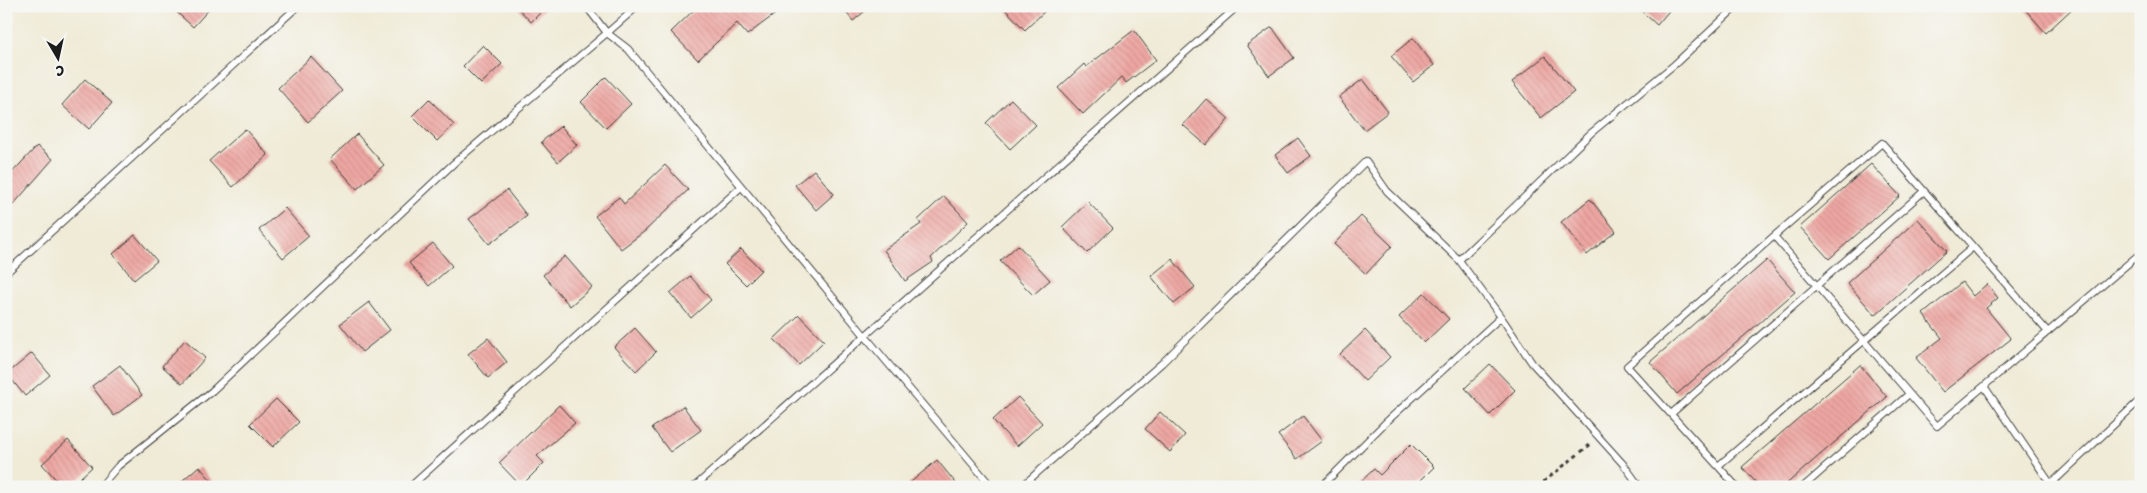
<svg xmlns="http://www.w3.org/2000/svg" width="2147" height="493" viewBox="0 0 2147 493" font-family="'Shantell Sans',sans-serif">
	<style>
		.building { fill: url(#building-back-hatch) }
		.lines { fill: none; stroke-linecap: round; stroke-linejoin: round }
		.lane-casing { stroke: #3c3b38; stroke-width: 8 }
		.path { stroke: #3c3b38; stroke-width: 3; stroke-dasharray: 4 4; stroke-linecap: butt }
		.lane { stroke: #fff; stroke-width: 6 }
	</style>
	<defs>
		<pattern id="building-back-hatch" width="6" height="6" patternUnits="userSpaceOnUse" patternTransform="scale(1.25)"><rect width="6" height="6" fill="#eea7a3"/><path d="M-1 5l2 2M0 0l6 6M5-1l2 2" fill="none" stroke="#cc8f8c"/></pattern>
	</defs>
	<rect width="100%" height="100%" fill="#f6f6f2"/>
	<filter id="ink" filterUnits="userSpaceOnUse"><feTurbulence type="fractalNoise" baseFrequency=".02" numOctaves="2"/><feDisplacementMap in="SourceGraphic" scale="10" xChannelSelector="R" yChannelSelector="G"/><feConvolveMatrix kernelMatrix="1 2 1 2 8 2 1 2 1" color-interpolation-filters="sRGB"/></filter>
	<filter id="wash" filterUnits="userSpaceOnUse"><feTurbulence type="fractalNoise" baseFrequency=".0096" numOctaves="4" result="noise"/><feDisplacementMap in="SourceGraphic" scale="20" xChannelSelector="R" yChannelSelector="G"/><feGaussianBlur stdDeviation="1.12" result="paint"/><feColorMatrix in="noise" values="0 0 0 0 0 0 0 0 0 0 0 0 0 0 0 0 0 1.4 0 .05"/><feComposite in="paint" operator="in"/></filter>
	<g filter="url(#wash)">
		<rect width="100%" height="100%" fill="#f0ebd7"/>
		<g id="blocks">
			<path class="building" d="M170 6H212L193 27Z
				M516 6H547L531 22Z
				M698 6H786L747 35 737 23 698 60 671 32Z
				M841 6H871L853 21Z
				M1002 6H1050L1025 30Z
				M1636 6H1673L1657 25Z
				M2022 6H2075L2046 33Z
				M1272 27 1294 58 1269 76 1247 45Z
				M1134 30 1156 60 1126 83 1122 77 1083 114 1058 88 1084 64 1086 67Z
				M1413 38 1434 65 1413 82 1391 56Z
				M483 45 502 64 481 84 463 66Z
				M1545 56 1574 92 1541 118 1512 82Z
				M311 57 342 91 308 122 278 88Z
				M606 77 631 104 606 128 581 102Z
				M85 79 112 103 89 129 62 105Z
				M1363 79 1388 112 1364 130 1339 97Z
				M429 99 454 125 437 141 412 116Z
				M1011 99 1036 125 1010 149 986 123Z
				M1206 99 1229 119 1206 145 1183 125Z
				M561 126 577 145 558 162 541 142Z
				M245 129 268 155 233 187 209 161Z
				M357 134 384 165 357 189 330 159Z
				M1298 138 1311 156 1288 173 1275 155Z
				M37 146 53 159 13 205 6 199V179Z
				M1871 164 1900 196 1829 259 1800 227Z
				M665 165 688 190 645 231 621 249 595 216 619 197 624 204Z
				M814 170 834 194 816 210 795 185Z
				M507 190 527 216 489 244 469 219Z
				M944 196 968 222 931 258 933 262 905 281 884 250 921 224 918 220Z
				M1590 199 1616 231 1587 255 1561 222Z
				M1088 202 1113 228 1087 253 1062 227Z
				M285 208 309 236 283 258 259 230Z
				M1361 216 1392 246 1366 274 1334 244Z
				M1918 219 1947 251 1875 315 1847 283Z
				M135 235 157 261 134 280 113 254Z
				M433 243 452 266 429 286 409 263Z
				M1018 245 1050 280 1033 295 1000 261Z
				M741 249 761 270 746 285 725 264Z
				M565 256 592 287 570 306 543 275Z
				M1172 259 1195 287 1174 304 1151 276Z
				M1767 260 1795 292 1677 394 1650 362Z
				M690 276 711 300 691 318 670 293Z
				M1962 282 1973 296 1987 284 1998 298 1986 308 2011 339 1943 392 1916 358 1942 338 1923 314Z
				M1424 293 1449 319 1424 343 1399 317Z
				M369 302 390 330 362 352 340 324Z
				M799 315 824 341 799 365 774 339Z
				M635 328 656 352 636 371 614 347Z
				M1365 330 1390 357 1365 381 1340 354Z
				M488 338 507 362 488 378 468 354Z
				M185 340 205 358 182 384 162 366Z
				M32 353 50 375 25 396 7 374Z
				M1490 364 1515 390 1490 415 1465 388Z
				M120 365 142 395 114 416 92 386Z
				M1860 365 1887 397 1783 487H1760L1742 467Z
				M1018 397 1042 423 1017 446 993 420Z
				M276 399 299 422 273 447 250 424Z
				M559 405 575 423 537 456 544 463 521 486 499 463Z
				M683 406 701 430 670 452 652 428Z
				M1160 412 1185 435 1170 452 1145 429Z
				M1303 416 1322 441 1297 459 1278 435Z
				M68 440 92 467 70 487H63L42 464Z
				M1411 444 1434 467 1414 487H1355L1374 469 1380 475Z
				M937 460 959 487H905Z
				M199 466 217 487H175Z"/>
		</g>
	</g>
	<g filter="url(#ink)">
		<use href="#blocks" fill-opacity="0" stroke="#3c3b38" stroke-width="1"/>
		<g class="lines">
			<g class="lane-casing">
				<path id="lane" d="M586 6 607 33 638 6
					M1459 260 1591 133 1675 64 1737 6
					M6 273 298 6
					M1501 317 1532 363 1624 465 1640 487
					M2048 332 1882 143 1774 236 1937 426 2136 257
					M1984 386 2052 486
					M1671 414 1924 191
					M1718 466 1973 247
					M2051 484 2141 399
					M100 487 118 466 212 391 454 163 607 33 628 49 865 336 992 487
					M410 487 741 187
					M694 487 1238 6
					M1021 487 1162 363 1366 161 1387 191 1459 260 1501 317 1384 424 1321 487
					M1737 487 1627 366 1774 236
					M1803 487 1909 394"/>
			</g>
			<path class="path" d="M1537 487 1591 444"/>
			<use href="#lane" class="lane"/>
		</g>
	</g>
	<rect width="2147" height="493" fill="none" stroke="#f6f6f2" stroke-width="25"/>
	<g transform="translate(58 58) rotate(171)" stroke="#f6f6f2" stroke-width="4" paint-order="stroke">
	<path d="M0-4L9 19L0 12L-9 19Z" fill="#1c1c1c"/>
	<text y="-8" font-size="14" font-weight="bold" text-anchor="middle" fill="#1c1c1c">С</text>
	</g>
</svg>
